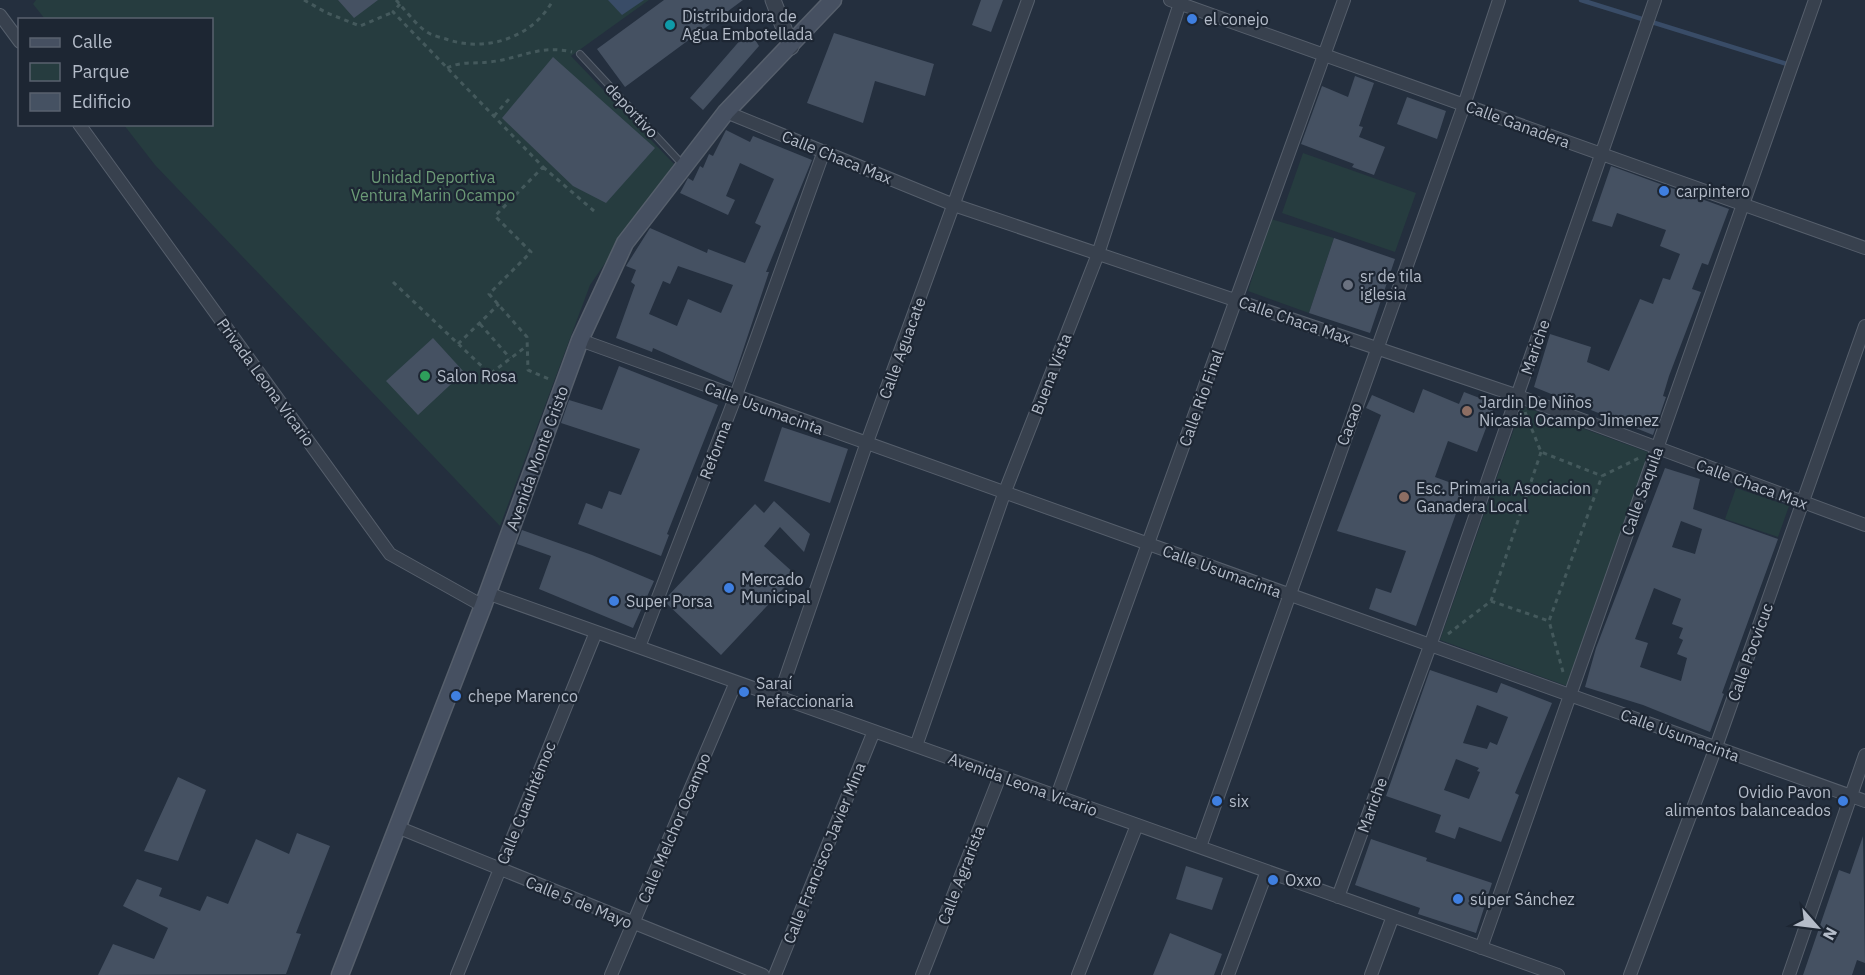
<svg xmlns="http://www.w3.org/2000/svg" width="1865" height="975" viewBox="0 0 1865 975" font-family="'IBM Plex Sans',sans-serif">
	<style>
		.green { fill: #263c3f }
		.water { fill: #394c67 }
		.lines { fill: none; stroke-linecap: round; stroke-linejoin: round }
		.stream { stroke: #394c67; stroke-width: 4.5 }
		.building { fill: #455162; fill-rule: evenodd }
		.service-casing { stroke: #565f6c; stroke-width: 8 }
		.minor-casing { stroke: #565f6c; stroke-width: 14 }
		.tertiary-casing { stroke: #565f6c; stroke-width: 17 }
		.secondary-casing { stroke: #565f6c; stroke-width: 19 }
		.path { stroke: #44595c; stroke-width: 3; stroke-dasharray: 4.5 4.5; stroke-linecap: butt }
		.service { stroke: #38414e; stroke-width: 6 }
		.minor { stroke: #38414e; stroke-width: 12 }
		.tertiary { stroke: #38414e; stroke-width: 15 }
		.secondary { stroke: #465061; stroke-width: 16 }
		.shop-dot { fill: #3f7fe0; stroke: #1d2633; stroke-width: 2 }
		.culture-dot { fill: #0f9aa8; stroke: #1d2633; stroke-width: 2 }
		.worship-dot { fill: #6b7280; stroke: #1d2633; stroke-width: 2 }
		.leisure-dot { fill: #2e9e5b; stroke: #1d2633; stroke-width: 2 }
		.education-dot { fill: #8d6e63; stroke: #1d2633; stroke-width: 2 }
		.labels { text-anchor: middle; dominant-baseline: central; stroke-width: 4.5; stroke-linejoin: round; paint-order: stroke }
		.poi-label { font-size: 16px; fill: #b4bcc9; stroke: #1d2633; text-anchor: start }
		.street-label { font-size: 16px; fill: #b4bcc9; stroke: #1d2633 }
		.park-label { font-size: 16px; fill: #6b9a76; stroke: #1d2633 }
	</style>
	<rect width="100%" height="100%" fill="#242f3e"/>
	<path class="green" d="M36 0H649L571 56 674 164 590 285 500 526 155 165 124 125 212 124V20L45 19 33 4Z
		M1303 153 1416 193 1395 252 1282 213Z
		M1271 219 1334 238 1309 313 1248 291Z
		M1522 406 1650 453 1567 686 1440 640Z
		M1736 488 1789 506 1778 537 1725 519Z"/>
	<path class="water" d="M608 0H644L622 15Z"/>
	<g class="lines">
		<path class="stream" d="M1581 0 1790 65"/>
	</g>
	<path class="building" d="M338 0H378L354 18Z
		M664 0H743L625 87 597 49Z
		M981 0H1003L991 32 972 25Z
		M749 30 759 46 703 110 690 98Z
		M834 33 934 64 925 96 875 81 863 123 807 103Z
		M553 57 655 148 606 203 573 186 502 118Z
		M1355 76 1374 83 1359 126 1363 127 1359 137 1385 147 1374 175 1352 167 1354 164 1301 144 1322 86 1348 97Z
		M1407 97 1446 111 1437 139 1397 124Z
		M726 130 750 142 753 136 812 160 766 272H769L732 383 653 348 652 352 616 338 635 285 631 282 636 270 626 266 650 228 707 253 708 249 745 263 761 226 755 223 774 179 740 163 726 196 735 200 728 215 680 193 688 178 693 181 700 166 703 168 709 154 713 156ZM678 266 733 285 721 313 688 299 677 326 649 314 663 281 670 284Z
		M1611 166 1729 209 1708 265 1702 263 1692 289 1701 292 1669 376 1663 396 1666 397 1653 435 1534 387 1550 334 1591 347 1587 362 1609 371 1640 299 1653 304 1663 278 1670 280 1680 254 1660 246 1666 230 1617 213 1612 227 1592 221Z
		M1334 238 1395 259 1370 333 1309 313Z
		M433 338 464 372 418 415 386 381Z
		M619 366 718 405 667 534 669 535 661 556 578 524 586 503 602 509 609 491 621 495 640 449 561 423 569 400 602 410Z
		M1423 389 1459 404 1464 392 1495 404 1477 452 1448 441 1435 477 1465 488 1416 626 1369 609 1376 588 1391 593 1406 551 1337 531 1381 415 1366 408 1372 395 1414 413Z
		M782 427 848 449 830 503 764 481Z
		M1665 468 1700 479 1693 509 1778 539 1722 693 1724 694 1710 732 1643 705 1585 687 1596 648ZM1681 521 1702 529 1695 554 1672 547ZM1654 588 1681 599 1672 624 1683 628 1679 638 1683 640 1677 654 1687 658 1681 681 1640 667 1648 643 1635 639Z
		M774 501 810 534 804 552 780 527 764 546 796 575 721 655 665 602 668 596 755 504 764 513Z
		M522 530 592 555 654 581 633 628 539 589 551 556 517 544Z
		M1430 670 1497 693 1501 683 1552 703 1515 793 1519 795 1501 842 1459 827 1455 839 1435 832 1441 815 1386 796ZM1477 705 1508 717 1497 745 1490 742 1487 749 1463 743ZM1456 759 1479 768 1477 771 1480 772 1469 799 1444 790Z
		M178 777 206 790 178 861 144 851Z
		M297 833 330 846 296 933 301 934 286 974 98 975 113 944 154 959 168 928 123 906 137 879 162 888 159 896 200 911 207 896 228 904 256 839 289 854Z
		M1863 836 1865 963 1857 960 1852 975H1803L1839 870 1850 874Z
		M1371 839 1427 858 1426 861 1492 883 1476 933 1418 914 1420 908 1355 885Z
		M1186 866 1223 878 1212 910 1176 899Z
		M1170 933 1222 954 1214 975H1153Z"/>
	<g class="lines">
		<g class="service-casing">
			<path id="service" d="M580 54 684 166"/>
		</g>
		<g class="minor-casing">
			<path id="minor" d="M1170 0 1865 248
				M0 15 20 42
				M726 112 954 205 1518 396 1865 525
				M79 124 390 554 483 606
				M580 340 1865 801
				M487 593 1558 975
				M639 647 735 398 824 151
				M779 697 866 445 1028 0
				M916 746 1004 494 1098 254 1181 0
				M1057 796 1344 0
				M397 827 763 975
				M1200 847 1464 105 1499 0
				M1338 897 1430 646 1655 0
				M1481 948 1815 0
				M457 975 596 632
				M611 975 736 682
				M775 975 874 731
				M922 975 1000 776
				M1078 975 1137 825
				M1228 975 1267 871
				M1371 975 1393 916
				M1630 975 1716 747 1865 326
				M1789 975 1865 755"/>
		</g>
		<g class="tertiary-casing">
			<path id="tertiary" d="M773 0 791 47"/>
		</g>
		<g class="secondary-casing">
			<path id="secondary" d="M340 975 483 606 580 340 625 243 726 112 833 0"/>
		</g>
		<path class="path" d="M304 0 327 13 360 26 393 12
			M396 0C405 10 414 22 424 30 430 35 439 37 446 39 485 53 533 38 553 0
			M400 4 393 12 543 167 495 216 531 252 489 294 527 337 528 370 551 380
			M447 68C461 61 474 64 489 62 520 59 539 44 572 52
			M494 116 509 99
			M543 167 594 211
			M393 282 490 374 528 345
			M480 324 510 358
			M458 344 499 304
			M1525 412 1541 452 1602 476
			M1491 601 1549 621
			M1448 634 1491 601 1541 452
			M1563 672 1549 621 1602 476 1639 458"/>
		<use href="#service" class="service"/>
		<use href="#minor" class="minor"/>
		<use href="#tertiary" class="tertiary"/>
		<use href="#secondary" class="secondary"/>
	</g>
	<g class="shop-dot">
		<circle cx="1192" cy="19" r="6"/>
		<circle cx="1664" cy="191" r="6"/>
		<circle cx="729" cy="588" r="6"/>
		<circle cx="614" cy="601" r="6"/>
		<circle cx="744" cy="692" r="6"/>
		<circle cx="456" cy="696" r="6"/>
		<circle cx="1217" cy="801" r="6"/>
		<circle cx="1843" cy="801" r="6"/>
		<circle cx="1273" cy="880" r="6"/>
		<circle cx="1458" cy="899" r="6"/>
	</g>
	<circle class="culture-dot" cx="670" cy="25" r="6"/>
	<circle class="worship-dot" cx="1348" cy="285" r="6"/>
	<circle class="leisure-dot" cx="425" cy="376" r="6"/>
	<g class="education-dot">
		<circle cx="1467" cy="411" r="6"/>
		<circle cx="1404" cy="497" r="6"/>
	</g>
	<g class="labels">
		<g class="poi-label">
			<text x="682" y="16">Distribuidora de<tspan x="682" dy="18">Agua Embotellada</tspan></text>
			<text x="1204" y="19">el conejo</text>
			<text x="1676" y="191">carpintero</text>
			<text x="1360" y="276">sr de tila<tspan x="1360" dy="18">iglesia</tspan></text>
			<text x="437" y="376">Salon Rosa</text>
			<text x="1479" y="402">Jardin De Niños<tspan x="1479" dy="18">Nicasia Ocampo Jimenez</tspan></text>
			<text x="1416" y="488">Esc. Primaria Asociacion<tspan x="1416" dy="18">Ganadera Local</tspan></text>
			<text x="741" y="579">Mercado<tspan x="741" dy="18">Municipal</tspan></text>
			<text x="626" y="601">Super Porsa</text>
			<text x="756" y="683">Saraí<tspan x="756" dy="18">Refaccionaria</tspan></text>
			<text x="468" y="696">chepe Marenco</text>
			<text x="1831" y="792" text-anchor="end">Ovidio Pavon<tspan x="1831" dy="18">alimentos balanceados</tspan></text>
			<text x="1229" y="801">six</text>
			<text x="1285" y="880">Oxxo</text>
			<text x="1470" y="899">súper Sánchez</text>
		</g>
		<g class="street-label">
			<text transform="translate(632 110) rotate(47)">deportivo</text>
			<text transform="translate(1518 124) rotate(20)">Calle Ganadera</text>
			<text transform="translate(837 157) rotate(22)">Calle Chaca Max</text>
			<text transform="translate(1295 320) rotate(19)">Calle Chaca Max</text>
			<text transform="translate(1535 347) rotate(-71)">Mariche</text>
			<text transform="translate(902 348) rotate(-70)">Calle Aguacate</text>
			<text transform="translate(1051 374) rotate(-69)">Buena Vista</text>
			<text transform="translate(266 382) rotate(54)">Privada Leona Vicario</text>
			<text transform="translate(1201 398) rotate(-70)">Calle Río Final</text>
			<text transform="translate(764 408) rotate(20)">Calle Usumacinta</text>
			<text transform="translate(1349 424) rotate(-70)">Cacao</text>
			<text transform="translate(715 450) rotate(-69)">Reforma</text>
			<text transform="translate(537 458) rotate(-70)">Avenida Monte Cristo</text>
			<text transform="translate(1752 484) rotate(20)">Calle Chaca Max</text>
			<text transform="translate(1642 491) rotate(-70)">Calle Saquila</text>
			<text transform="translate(1222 571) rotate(20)">Calle Usumacinta</text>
			<text transform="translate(1750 652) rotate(-70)">Calle Pocvicuc</text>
			<text transform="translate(1680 735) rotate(20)">Calle Usumacinta</text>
			<text transform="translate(1023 784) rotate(20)">Avenida Leona Vicario</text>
			<text transform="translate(526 803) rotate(-68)">Calle Cuauhtémoc</text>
			<text transform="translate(1372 805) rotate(-70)">Mariche</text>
			<text transform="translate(674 828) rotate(-67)">Calle Melchor Ocampo</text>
			<text transform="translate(824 853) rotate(-68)">Calle Francisco Javier Mina</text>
			<text transform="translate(961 875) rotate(-69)">Calle Agrarista</text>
			<text transform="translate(579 902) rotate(22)">Calle 5 de Mayo</text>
		</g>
		<g class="park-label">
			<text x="433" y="177">Unidad Deportiva<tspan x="433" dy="18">Ventura Marin Ocampo</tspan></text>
		</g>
	</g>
	<rect x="18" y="18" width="195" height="108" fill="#1d2633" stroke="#59626f" stroke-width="1.5"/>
	<rect x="30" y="38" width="30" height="9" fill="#465061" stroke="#59626f" stroke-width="1.5"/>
	<text x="72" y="48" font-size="18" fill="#b4bcc9">Calle</text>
	<rect x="30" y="63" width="30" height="18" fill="#263c3f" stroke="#59626f" stroke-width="1.5"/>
	<text x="72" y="78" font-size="18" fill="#b4bcc9">Parque</text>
	<rect x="30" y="93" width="30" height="18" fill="#455162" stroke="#59626f" stroke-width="1.5"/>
	<text x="72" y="108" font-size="18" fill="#b4bcc9">Edificio</text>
	<g transform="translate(1817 927) rotate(118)" stroke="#1d2633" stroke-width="4.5" paint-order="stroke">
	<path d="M0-4.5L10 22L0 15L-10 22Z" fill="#b4bcc9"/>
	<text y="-9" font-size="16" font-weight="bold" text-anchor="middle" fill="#b4bcc9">N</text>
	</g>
</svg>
